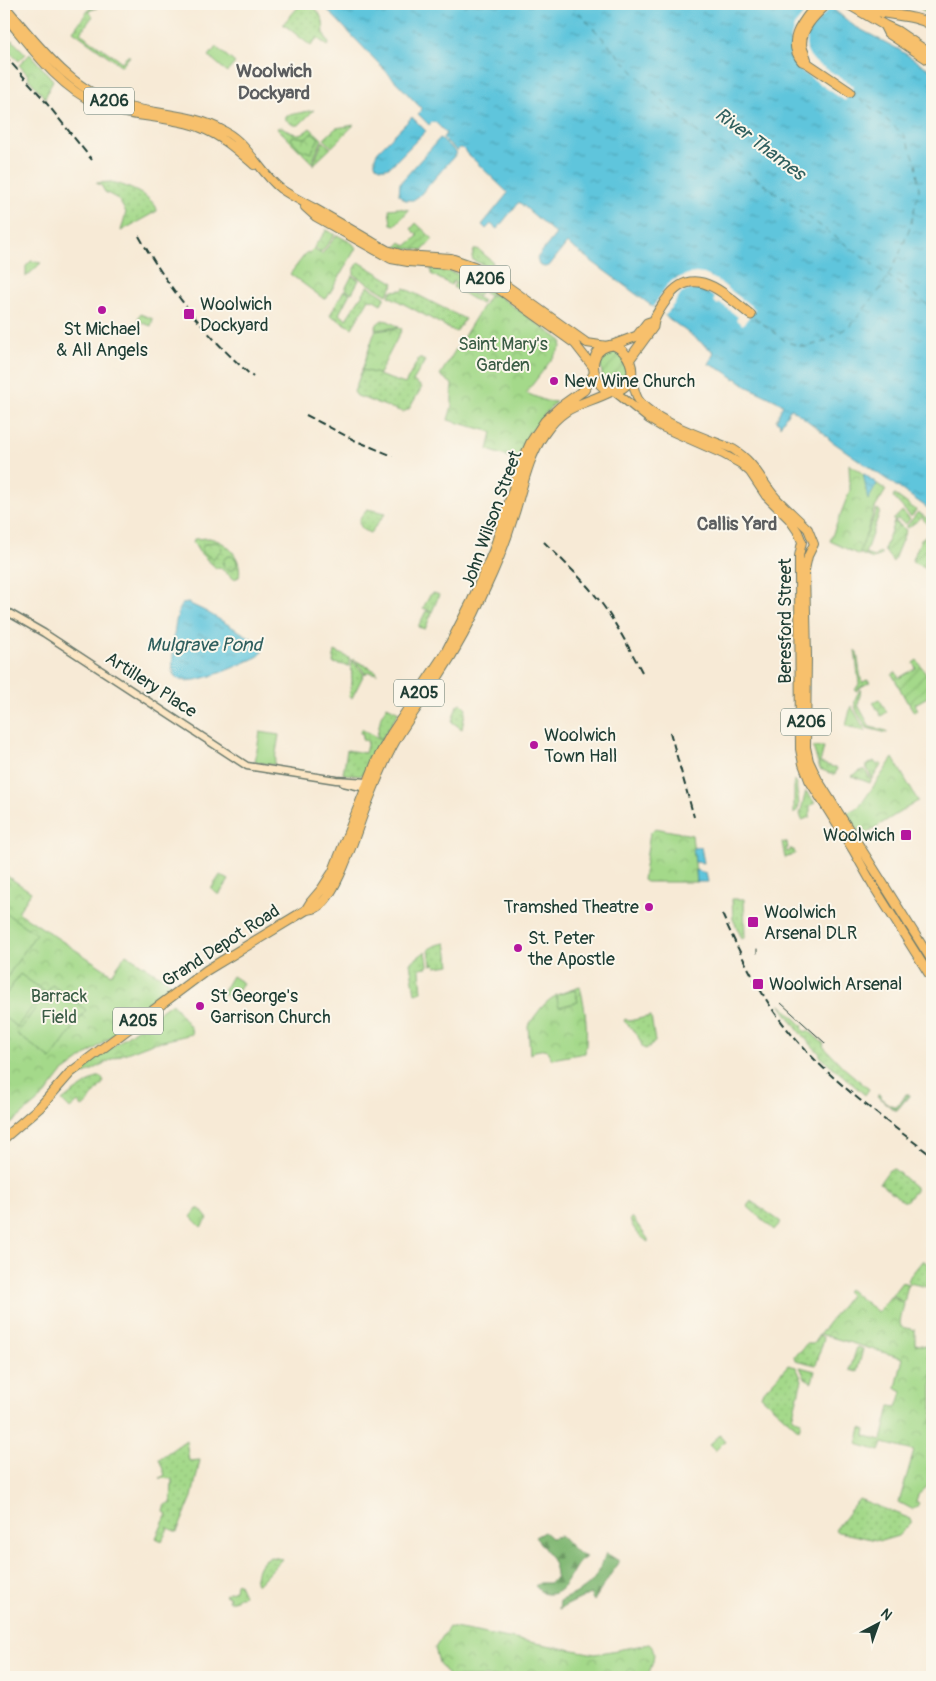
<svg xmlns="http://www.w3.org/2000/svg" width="936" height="1681" viewBox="0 0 936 1681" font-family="Pangolin,sans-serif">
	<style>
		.grass { fill: url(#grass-dots); stroke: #628b5f }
		.forest { fill: url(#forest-firs); stroke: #517b55 }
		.park { fill: url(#park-crowns); stroke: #628b5f }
		.garden { fill: url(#garden-furrows); stroke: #628b5f }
		.pitch { fill: #a4d98a; stroke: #628b5f }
		.water { fill: url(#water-ripples); stroke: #3f8188 }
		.pier { fill: #f7ead6 }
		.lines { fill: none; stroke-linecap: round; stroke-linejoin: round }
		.ferry { stroke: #2f5f5e; stroke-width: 1; stroke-dasharray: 6 5; stroke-linecap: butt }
		.secondary-casing { stroke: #6b7a6d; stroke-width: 9 }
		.primary-casing { stroke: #6b7a6d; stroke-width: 10 }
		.highway-casing { stroke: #6b7a6d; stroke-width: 11 }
		.secondary { stroke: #fce6c4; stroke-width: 6 }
		.primary { stroke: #f7c06c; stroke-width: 8 }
		.highway { stroke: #f7c06c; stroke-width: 9 }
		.tram { stroke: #1f3d34; stroke-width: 1 }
		.rail { stroke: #1f3d34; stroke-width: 2; stroke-dasharray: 8 4; stroke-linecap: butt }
		.poi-dot { fill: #b5179e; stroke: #fbf7ec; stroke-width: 2 }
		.labels { text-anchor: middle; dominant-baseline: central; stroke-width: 4; stroke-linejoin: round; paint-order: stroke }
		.shield { fill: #fbf7ec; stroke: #61756b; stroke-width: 1 }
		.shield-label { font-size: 16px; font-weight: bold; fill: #1f3d34 }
		.poi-label { font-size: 18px; fill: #1f3d34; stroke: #fbf7ec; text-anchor: start }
		.park-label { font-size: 18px; fill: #3a5c45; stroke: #fbf7ec }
		.street-label { font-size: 18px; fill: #1f3d34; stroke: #fbf7ec }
		.neighbourhood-label { font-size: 19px; font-weight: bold; fill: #5c5e60; stroke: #fbf7ec }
		.water-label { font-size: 19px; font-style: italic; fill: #2f5f5e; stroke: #fbf7ec }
	</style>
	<defs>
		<pattern id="grass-dots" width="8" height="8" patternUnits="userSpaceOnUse" patternTransform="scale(1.25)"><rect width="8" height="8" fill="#a4d98a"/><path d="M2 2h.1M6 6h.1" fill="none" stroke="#8dbb78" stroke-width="1.8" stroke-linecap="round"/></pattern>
		<pattern id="forest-firs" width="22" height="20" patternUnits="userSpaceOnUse" patternTransform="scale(1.25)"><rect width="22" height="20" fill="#83b976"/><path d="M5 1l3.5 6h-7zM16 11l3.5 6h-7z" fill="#6b9862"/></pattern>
		<pattern id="park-crowns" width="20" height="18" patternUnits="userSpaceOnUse" patternTransform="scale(1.25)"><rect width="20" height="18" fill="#a4d98a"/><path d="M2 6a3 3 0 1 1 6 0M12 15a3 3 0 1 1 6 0" fill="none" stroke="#8dbb78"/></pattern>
		<pattern id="garden-furrows" width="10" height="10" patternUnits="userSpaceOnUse" patternTransform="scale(1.25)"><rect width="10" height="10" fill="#a4d98a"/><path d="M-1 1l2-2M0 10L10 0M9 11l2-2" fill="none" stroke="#8dbb78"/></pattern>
		<pattern id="water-ripples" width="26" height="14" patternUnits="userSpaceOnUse" patternTransform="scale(1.25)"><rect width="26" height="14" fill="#5fc5dc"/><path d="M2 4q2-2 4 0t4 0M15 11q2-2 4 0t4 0" fill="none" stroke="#4ea1b3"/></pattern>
	</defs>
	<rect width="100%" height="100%" fill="#fbf7ec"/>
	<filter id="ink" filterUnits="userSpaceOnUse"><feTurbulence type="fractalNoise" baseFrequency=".02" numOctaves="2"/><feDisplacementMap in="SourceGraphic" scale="10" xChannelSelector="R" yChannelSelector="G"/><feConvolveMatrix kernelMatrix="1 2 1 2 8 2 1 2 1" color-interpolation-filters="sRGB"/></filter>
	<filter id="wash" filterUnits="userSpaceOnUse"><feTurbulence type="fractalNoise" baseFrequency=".0096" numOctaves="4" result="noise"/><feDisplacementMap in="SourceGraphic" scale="20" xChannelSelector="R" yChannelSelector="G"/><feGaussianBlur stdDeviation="1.12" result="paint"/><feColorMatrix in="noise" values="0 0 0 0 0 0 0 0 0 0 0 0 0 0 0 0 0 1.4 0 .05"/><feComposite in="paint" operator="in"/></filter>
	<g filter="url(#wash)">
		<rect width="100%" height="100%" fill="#f7ead6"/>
		<path class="grass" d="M301 4H311L319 13 323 21 324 34 329 44 328 46 317 38 311 46 283 24Z
			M915 4H926L932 9V18Z
			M90 8H97L91 10 89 12 93 16 80 33 122 62 127 56H130L122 66 73 31Z
			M314 110 299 125H293L284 118 289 115Z
			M354 125 332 147 324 139 336 128Z
			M282 127C293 134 299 138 310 128L322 139 312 163 277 128Z
			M323 141 331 148 313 165V164Z
			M111 182C123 184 157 198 157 211L121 231 126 212 118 199 105 192 101 185 96 183Z
			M478 249 493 262 490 268 473 260 472 257 474 250Z
			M359 262 394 283 387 295 354 275V270Z
			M431 268C455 272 475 278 495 292L488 295 481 291 478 296 454 280 451 285 431 274Z
			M352 276 359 280 352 293 345 289Z
			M455 283 483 301 481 304 453 287Z
			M368 286 385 297 381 304 374 300 369 299 352 328 330 315 344 290 350 293 339 314 346 319Z
			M404 288 465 319 456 332 389 296 391 291 403 290Z
			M382 320 388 321 399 327 375 330 377 324Z
			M419 358 425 361 413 381 422 387 409 409 403 412 357 396 354 392 362 370 378 373V375L405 384Z
			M894 494 916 510 912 516H910L893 497Z
			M367 509 386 513 370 533 363 530 359 523 360 519Z
			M877 509 880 511 865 554 874 557 880 552 882 554 873 559 856 552 862 536 866 535Z
			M902 511 910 519 906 524 897 519 895 521 903 528 893 520Z
			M918 512 932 522V532L922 517 908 528 906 527Z
			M209 538C227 541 243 558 239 577L234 579 219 567 217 569 199 552 193 542 194 539Z
			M434 593 439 595 432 612 423 608 430 595Z
			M426 611 432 613 425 629 418 627Z
			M855 650 857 652 861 680 863 682 867 680 870 682 861 687 857 691 855 690 859 684Z
			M335 651 349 658V666L333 663Z
			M351 659 364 674 352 698 349 697 352 682Z
			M353 659 377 672V674L367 672 366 674Z
			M861 689 858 705 870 727 887 731V733L867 728C858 713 848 705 861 689Z
			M461 703 466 708 462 729 452 722 457 705Z
			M387 706 399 712 382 739 377 736 381 716Z
			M361 729 382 740 368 769 360 776 343 774 347 750 365 753 368 741 362 740 363 734 360 733Z
			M813 747H824L820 763 837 768 835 775 820 769Z
			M874 761 877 765 881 763 882 764 872 779 866 766Z
			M862 770H865L871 780 870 783 852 776Z
			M794 780 797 783C795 796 804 805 794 814Z
			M806 791 815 803 810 806V817L802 820 800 814Z
			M782 842 787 843 788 848H786L787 852 790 851V849H792V850H794L795 854 785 858Z
			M732 899H744L745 937 742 939 733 919Z
			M446 943 450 965 436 967 435 964 431 965 429 949 436 945Z
			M426 951 428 965 427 967 420 968V971L422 992 415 994 410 963Z
			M780 1004 803 1026 802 1028 806 1032 808 1030 824 1044 823 1046 844 1068 869 1089 865 1095 820 1056V1054L800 1033Z
			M651 1016 655 1042 646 1049 643 1048 637 1034 624 1021 625 1019 629 1021Z
			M97 1077H101L104 1082C99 1087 87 1105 82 1107L78 1102 70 1109 62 1101 71 1094Z
			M894 1169 915 1187V1191L906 1201H903L880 1183 881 1181 889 1170Z
			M751 1201 781 1222 774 1230 747 1206Z
			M632 1217 648 1239V1242C641 1237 632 1229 630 1219Z
			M923 1260 932 1268 930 1284 927 1287 909 1283 907 1280Z
			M902 1282 908 1284 904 1303 892 1295Z
			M819 1335 824 1338 816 1365 795 1360 794 1356 798 1351 800 1352 806 1344H813Z
			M788 1365 796 1367 802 1380 792 1418 801 1421 799 1430 761 1396 762 1393Z
			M800 1367 815 1371 812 1382 805 1378Z
			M186 1440 189 1461 200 1460 192 1497 177 1532 168 1528 162 1541 156 1538 167 1514 164 1512 166 1504H171L172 1479 160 1478 165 1475 159 1459Z
			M859 1499 911 1519V1523L898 1536 881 1541 838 1532 835 1530Z
			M932 1500V1532C927 1520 925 1511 932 1500Z
			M271 1557 282 1559 257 1585 255 1583C257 1571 258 1561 271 1557Z"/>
		<path class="forest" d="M879 1094C882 1100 888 1105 895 1106L901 1102 906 1094H909V1096L897 1110H894L877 1096Z
			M544 1532 551 1538 560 1536 578 1553 586 1557C583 1560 579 1561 577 1565 568 1578 562 1599 542 1593L535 1586 540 1583H549L556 1578C557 1562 544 1548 535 1537Z
			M606 1553 619 1561 595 1599 594 1601 590 1594 559 1609 560 1601C590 1587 594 1585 606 1553Z"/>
		<path class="park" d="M30 54 53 80 45 98 28 78 29 76 19 65Z
			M311 134H314L319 138 311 153 300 149 291 139 293 136 305 138Z
			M325 229 335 235 321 252 314 247 326 231Z
			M337 235 352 243 356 248 327 298 324 299 290 274 307 252 309 253 313 249 322 254Z
			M31 261 41 263 26 277V266Z
			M496 294 562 341 561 347 526 393 546 401 556 402C539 419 528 435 519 457L514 459 488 450 492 432 448 420 452 406V384L440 375 489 296Z
			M399 328 402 329 379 374 362 370 375 331Z
			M849 464 886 490 875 508 859 555 830 541 850 490Z
			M214 542 219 543 222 549 213 559 202 552V547L205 544Z
			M223 563a7 7 0 1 1 14 0a7 7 0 1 1-14 0Z
			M851 706 866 731 846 726Z
			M893 758 918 801 861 836 847 813 860 806Z
			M655 828 692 835 697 882H646L643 880 650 833Z
			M4 874 31 892 18 912 112 974 126 954 171 983 164 998 62 1073 45 1095 4 1130Z
			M580 987C586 1009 588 1031 585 1053L552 1059 546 1049 535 1051 530 1054 528 1026C547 999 548 997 580 987Z
			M172 1003 191 1028 192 1034 150 1044 116 1057 63 1086 78 1072Z
			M197 1209H200L208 1219 201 1227 191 1217Z
			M848 1289 878 1312 891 1296 904 1304 900 1322 901 1327 915 1330V1344L932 1347V1476L929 1479 932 1482 918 1495 916 1501 919 1503 916 1508 912 1509 899 1502 914 1451 883 1443 880 1451 857 1444 861 1428 866 1430 865 1436 882 1440 890 1406 897 1407 902 1393 901 1390 896 1388 903 1358 820 1334 850 1295 846 1291Z
			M720 1435 725 1441 715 1451 709 1445Z
			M238 1582 244 1595 242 1597H237L234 1601H228L230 1597 224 1595 227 1593 235 1590 236 1584Z
			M449 1627 595 1654 649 1644C659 1651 651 1668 647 1677H449L439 1663 435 1648Z"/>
		<path class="garden" d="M416 223 433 239 423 250 396 247 401 242 406 246 418 236 411 229Z
			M613 351 620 352C628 366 632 382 612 386L603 380 600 362 604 353Z
			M894 522 906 530 893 562 884 550Z
			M932 531V550L926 563 932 566 928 569 912 562 921 539Z
			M917 660C926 675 932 676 932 695H931L915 704 918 710 914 712 908 702H907L892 674 896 672 899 678 916 668 913 663Z
			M879 699 887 712 881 716 873 702Z
			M220 875 229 880 219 895 211 889Z
			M857 1347 863 1349 857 1372 850 1370Z"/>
		<path class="pitch" d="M12 40 26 54 19 61 4 47Z
			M216 47 235 63 227 72 209 56Z
			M398 208 409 210 395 225 391 224 389 209Z
			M140 314 153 319 151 326 137 321Z
			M260 732 279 735 274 765 255 762Z
			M4 912 36 934 7 977 4 974Z
			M20 974 44 991 17 1027 4 1017V997Z
			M232 976 243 983 232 999 222 993Z
			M52 985 86 1010 51 1059 17 1034Z
			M575 990 578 1002 559 1007 556 995Z"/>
		<path class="water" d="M322 4H827L854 26 898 49 932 71V511L830 440 824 433 792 409 789 411 780 426V423L776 421 783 404 748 387 736 378 735 379 724 371 709 364 714 352 567 243 549 266 544 267 539 265 537 258 556 234 519 202 497 229 491 224 486 229 482 225 508 193 462 148H459L457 151 443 138 446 133 435 122H432L429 125 418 114 421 111V108Z
			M412 117 426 131 392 165C386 169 380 170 375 164V157L378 151Z
			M440 138 457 153 419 196 413 200H405L399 195 400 183Z
			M863 473 877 484 868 500Z
			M188 603 205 611 261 644C264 650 262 654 257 657 243 663 185 692 175 676 171 670 173 660 173 653 174 635 174 620 182 604Z
			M701 847 704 863 695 862 693 848Z
			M696 870 706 873 708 882H697Z"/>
		<path class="pier" d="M812 4H827L831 7 808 32 806 43 807 50 810 56 815 62 854 86 845 101 804 73 798 67 792 52 791 38 794 26Z
			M696 273 704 274 717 280 755 309 743 325 736 320 738 317 720 303 718 305 713 301 715 298 705 291 699 289 688 290 682 293 665 316 653 307 667 285 673 280 688 274Z"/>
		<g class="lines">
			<path class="ferry" d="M571 4 643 82 676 115 750 174 932 308
				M754 317 787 342 804 347 824 342 851 325 882 287 899 255 910 227 919 190 916 162 904 135 881 115 853 94"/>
		</g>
	</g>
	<g filter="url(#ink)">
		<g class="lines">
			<g class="secondary-casing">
				<path id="secondary" d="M4 610 44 633 247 766 336 780 368 782
					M343 783 366 788"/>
			</g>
			<g class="primary-casing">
				<path id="primary" d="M4 5C37 43 72 93 124 106 158 114 195 114 226 132 249 145 260 173 281 189 291 196 303 202 314 208 335 220 356 232 376 244L387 250 404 255 451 258 474 266 496 278 587 343 607 346
					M4 15C31 47 57 86 97 104 130 119 168 115 201 128 222 136 238 151 254 165
					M305 207 316 217 391 259 408 262 449 265 479 275 575 344 593 367
					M632 377C633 384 635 393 638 399 652 421 709 439 733 449 756 463 760 480 777 499 787 509 798 519 808 529L814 544 808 556 805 570 807 655 806 747 809 761 818 780 932 961
					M614 391 649 419 662 427 723 454 741 464 750 472 766 496 789 519 798 532 802 542 799 556V574L800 749 803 764 809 780 853 850 874 887 932 979"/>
			</g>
			<g class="highway-casing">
				<path id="highway" d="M817 4C804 21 785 40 802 61L807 63 850 92
					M846 4 853 7 884 25 888 33 932 62
					M863 7C885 17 911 13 932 25
					M884 25 897 31 932 55
					M807 63C807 57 803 53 802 47 799 30 815 15 827 4
					M613 345C628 350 639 372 626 385 600 410 575 349 613 345Z
					M613 345 637 336 647 323 653 321
					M629 360 653 327C653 317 661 308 666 300 693 260 725 295 751 315
					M306 910 311 902 322 889 333 872 377 760 392 733 446 652 472 601 494 550 522 462 531 442 545 421 560 407 584 390 594 374
					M4 1138 40 1107 70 1073 91 1057 207 970 306 910C309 909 314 909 317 907 338 895 356 830 366 806 375 784 383 762 395 741 408 718 425 697 439 675 457 648 472 619 485 589 497 564 507 538 515 511 523 485 528 457 544 434 565 403 582 406 612 391"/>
			</g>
			<use href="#secondary" class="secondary"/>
			<use href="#primary" class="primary"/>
			<use href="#highway" class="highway"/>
			<path class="tram" d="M757 949V953
				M781 1003 825 1043"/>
			<path class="rail" d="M4 55 40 95 92 160
				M139 236C169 289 207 337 253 377
				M306 415 354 440 393 456
				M544 542C566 564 590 586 607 611 620 631 631 651 642 672
				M670 732 694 817
				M722 914C736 945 751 976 769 1004 810 1067 874 1111 932 1156"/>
		</g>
	</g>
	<g class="poi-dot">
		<circle cx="102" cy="310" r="5"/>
		<rect x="183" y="308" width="12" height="12" rx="2.5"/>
		<circle cx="554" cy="381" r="5"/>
		<circle cx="534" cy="745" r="5"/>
		<rect x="900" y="829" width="12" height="12" rx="2.5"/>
		<circle cx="649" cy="907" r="5"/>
		<rect x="747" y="916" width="12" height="12" rx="2.5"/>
		<circle cx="518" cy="948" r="5"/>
		<rect x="752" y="978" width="12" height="12" rx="2.5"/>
		<circle cx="200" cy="1006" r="5"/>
	</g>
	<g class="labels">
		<g class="shield">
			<rect x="84" y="87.5" width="50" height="27" rx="4"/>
			<rect x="460" y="265.5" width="50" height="27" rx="4"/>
			<rect x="394" y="679.5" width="50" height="27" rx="4"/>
			<rect x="781" y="708.5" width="50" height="27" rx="4"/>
			<rect x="113" y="1007.5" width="50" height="27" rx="4"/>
		</g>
		<g class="shield-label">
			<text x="109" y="101">A206</text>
			<text x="485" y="279">A206</text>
			<text x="419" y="693">A205</text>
			<text x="806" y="722">A206</text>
			<text x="138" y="1021">A205</text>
		</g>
		<g class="poi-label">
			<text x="200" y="304">Woolwich<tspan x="200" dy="21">Dockyard</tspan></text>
			<text x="102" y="329" text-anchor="middle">St Michael<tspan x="102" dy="21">&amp; All Angels</tspan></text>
			<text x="564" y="381">New Wine Church</text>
			<text x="544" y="735">Woolwich<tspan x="544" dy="21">Town Hall</tspan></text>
			<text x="895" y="835" text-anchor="end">Woolwich</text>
			<text x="639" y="907" text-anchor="end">Tramshed Theatre</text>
			<text x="764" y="912">Woolwich<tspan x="764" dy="21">Arsenal DLR</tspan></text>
			<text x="528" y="938">St. Peter<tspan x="528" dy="21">the Apostle</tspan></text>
			<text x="769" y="984">Woolwich Arsenal</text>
			<text x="210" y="996">St George's<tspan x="210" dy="21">Garrison Church</tspan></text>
		</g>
		<g class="park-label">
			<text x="503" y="344">Saint Mary's<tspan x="503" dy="21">Garden</tspan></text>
			<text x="59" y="996">Barrack<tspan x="59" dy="21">Field</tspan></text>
		</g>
		<g class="street-label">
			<text transform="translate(492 519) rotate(-70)">John Wilson Street</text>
			<text transform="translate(785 621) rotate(-90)">Beresford Street</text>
			<text transform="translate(151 685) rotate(33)">Artillery Place</text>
			<text transform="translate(221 946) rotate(-33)">Grand Depot Road</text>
		</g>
		<g class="neighbourhood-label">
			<text x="274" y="71">Woolwich<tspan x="274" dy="22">Dockyard</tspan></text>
			<text x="737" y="524">Callis Yard</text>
		</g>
		<g class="water-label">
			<text transform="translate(760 144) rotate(37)">River Thames</text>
			<text x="204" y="645">Mulgrave Pond</text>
		</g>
	</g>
	<rect width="936" height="1681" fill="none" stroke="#fbf7ec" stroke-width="20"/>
	<g transform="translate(878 1624) rotate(41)" stroke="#fbf7ec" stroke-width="4" paint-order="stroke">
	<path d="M0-4L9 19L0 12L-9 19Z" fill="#1f3d34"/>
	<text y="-8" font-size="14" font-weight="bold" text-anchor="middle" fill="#1f3d34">N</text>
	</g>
</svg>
